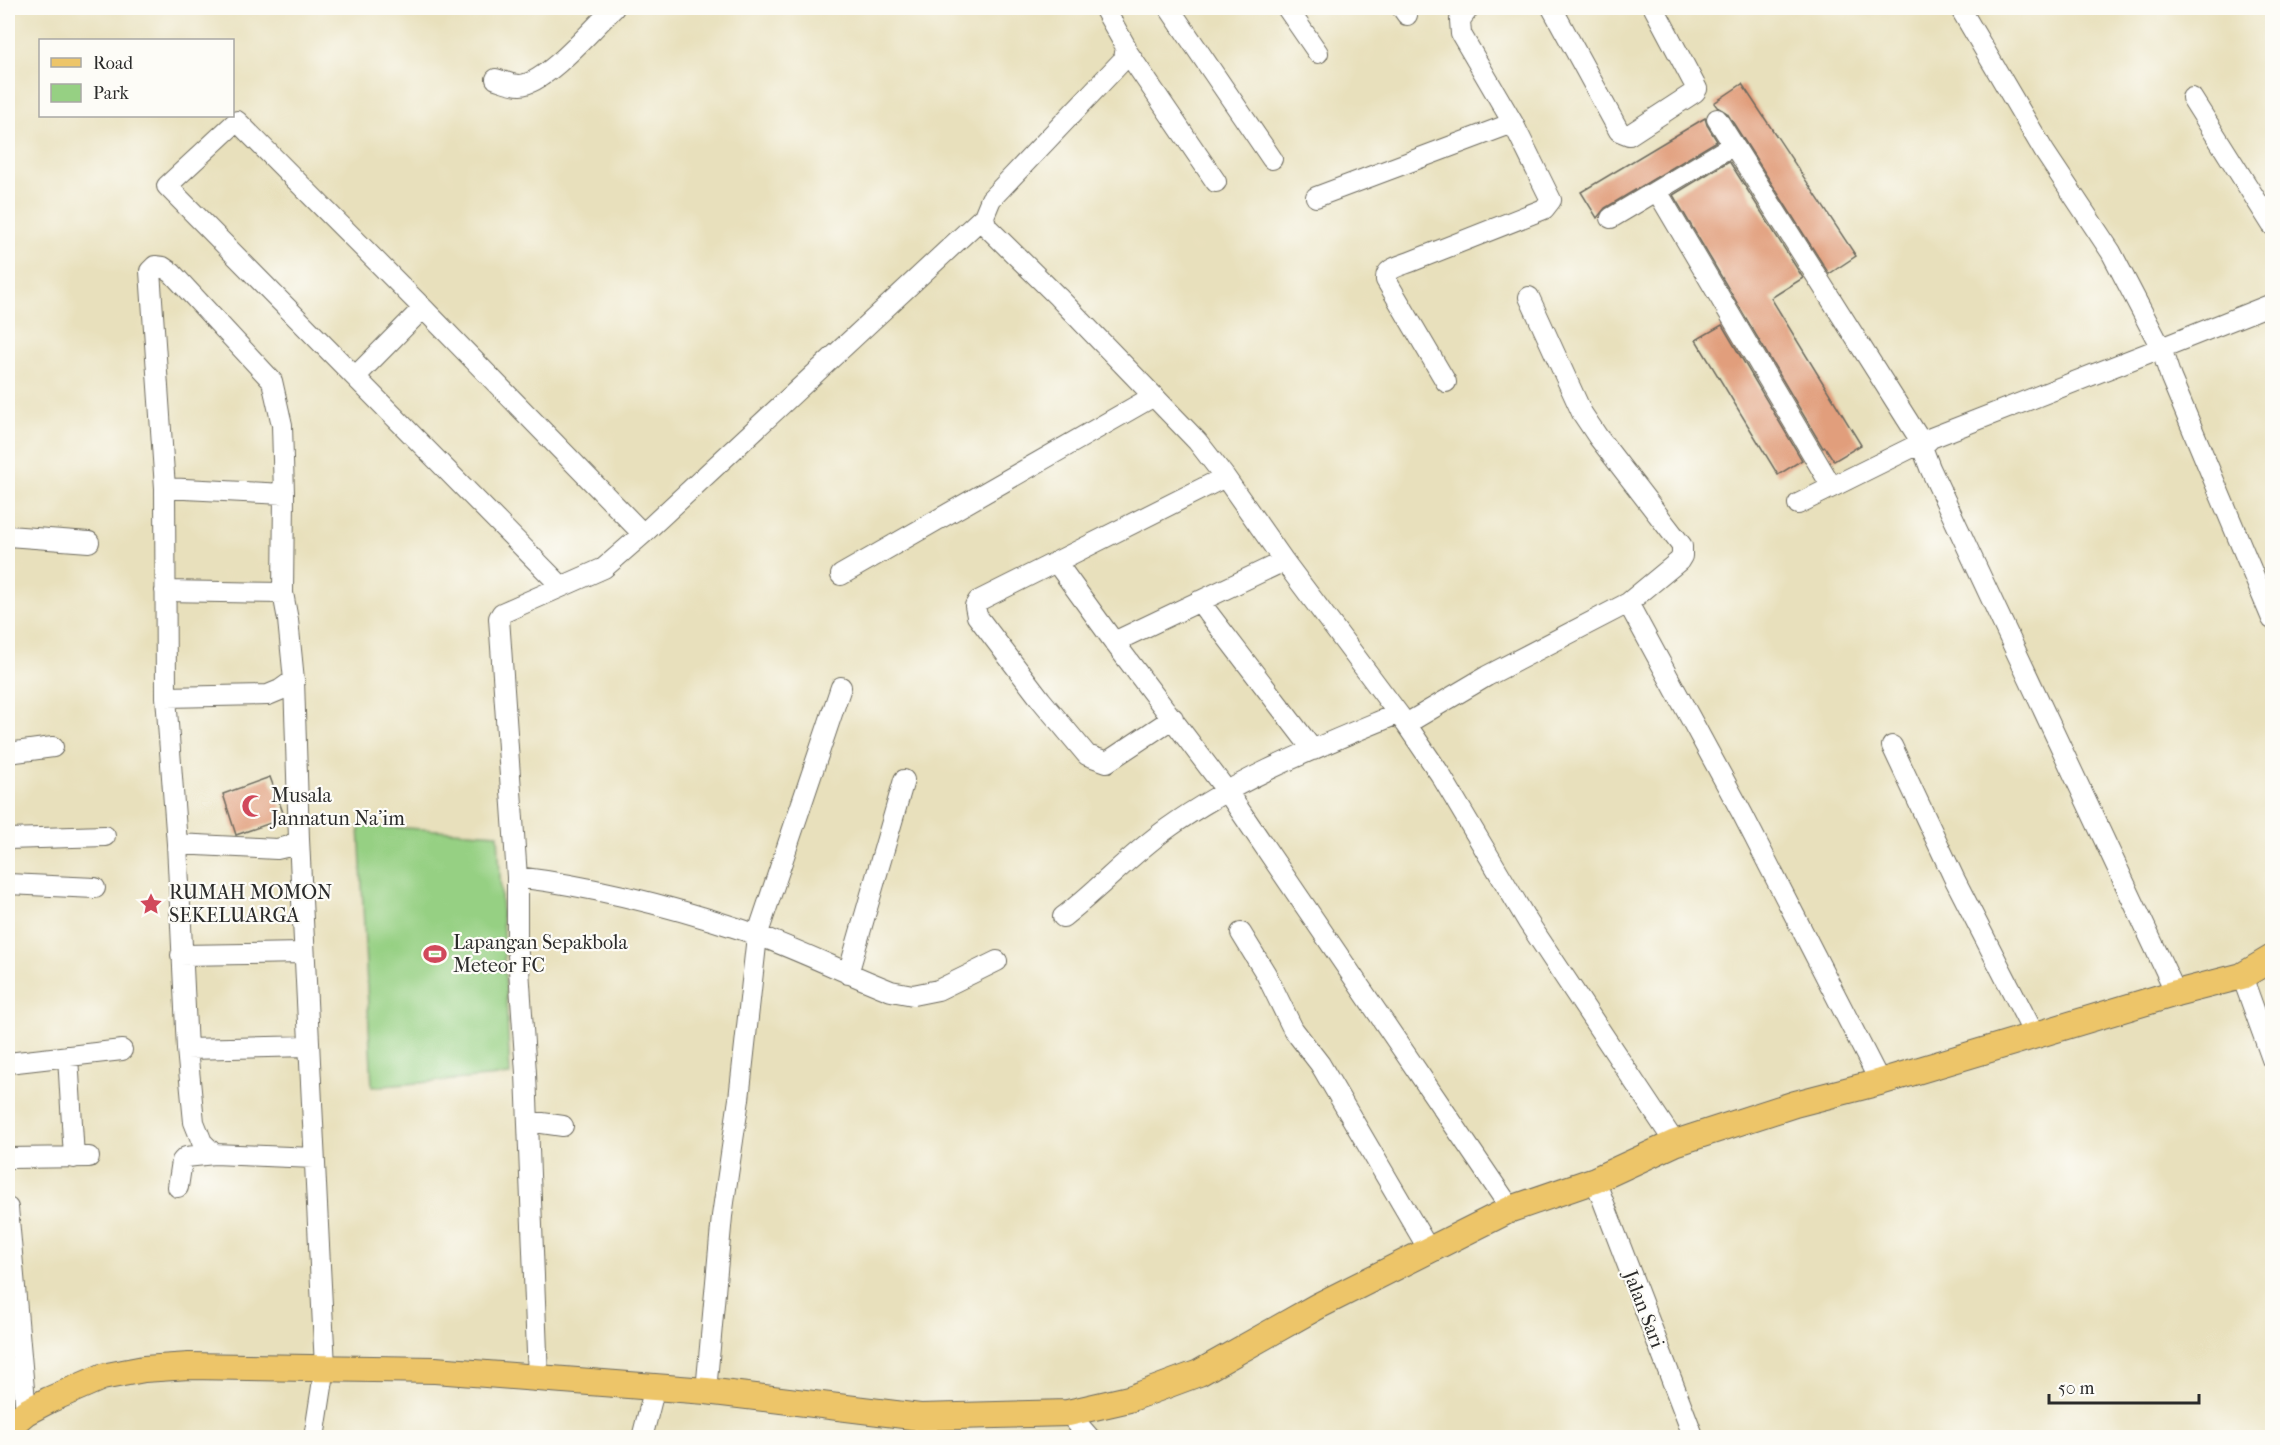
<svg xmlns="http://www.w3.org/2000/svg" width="2280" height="1445" viewBox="0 0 2280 1445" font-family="'IM FELL French Canon',serif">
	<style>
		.green { fill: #96d083; stroke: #607e57; stroke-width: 1.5 }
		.building { fill: #e19e7b }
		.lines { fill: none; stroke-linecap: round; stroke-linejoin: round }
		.minor-casing { stroke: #6d6a5e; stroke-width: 22 }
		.major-casing { stroke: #6d6a5e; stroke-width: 28 }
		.minor { stroke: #fff; stroke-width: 20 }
		.major { stroke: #edc569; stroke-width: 26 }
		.labels { text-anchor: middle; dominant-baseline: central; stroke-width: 4.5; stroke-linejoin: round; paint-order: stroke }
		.poi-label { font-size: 20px; fill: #2b2b2b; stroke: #fdfcf7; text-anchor: start }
		.street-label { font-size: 20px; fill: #2b2b2b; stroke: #fdfcf7 }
	</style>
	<rect width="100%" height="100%" fill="#fdfcf7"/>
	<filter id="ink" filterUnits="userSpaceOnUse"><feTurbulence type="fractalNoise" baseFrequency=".0167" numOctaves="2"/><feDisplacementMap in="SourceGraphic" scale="12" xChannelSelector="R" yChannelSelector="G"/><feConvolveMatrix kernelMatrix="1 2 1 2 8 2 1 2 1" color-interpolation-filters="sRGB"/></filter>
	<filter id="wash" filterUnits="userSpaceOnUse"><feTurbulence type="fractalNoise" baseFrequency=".008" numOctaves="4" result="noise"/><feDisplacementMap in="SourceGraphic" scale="24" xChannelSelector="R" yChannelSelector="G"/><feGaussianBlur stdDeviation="1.35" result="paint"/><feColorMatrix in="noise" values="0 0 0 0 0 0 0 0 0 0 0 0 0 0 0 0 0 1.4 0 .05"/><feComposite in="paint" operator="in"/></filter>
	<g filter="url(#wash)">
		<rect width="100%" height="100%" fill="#e8e0bc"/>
		<path class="green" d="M359 825 498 834 510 1075 372 1087Z"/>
		<g id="blocks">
			<path class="building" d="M1742 84 1856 256 1829 274 1727 113 1717 107 1714 103Z
				M1705 118 1707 125 1717 141 1605 208 1597 218 1581 192Z
				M1729 161 1803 278 1771 298 1861 445 1834 461 1825 447 1823 448 1673 195Z
				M1722 325 1802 460 1778 475 1696 340Z
				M270 777 285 818 236 835 223 794Z"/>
		</g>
	</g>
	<g filter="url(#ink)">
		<use href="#blocks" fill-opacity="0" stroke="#6d6a5e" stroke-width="1.5"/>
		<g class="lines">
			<g class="minor-casing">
				<path id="minor" d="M1104 8 1126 47 1124 59 991 199 984 216 986 226 1058 297 1197 441 1225 477 1284 561 1406 724 1440 774 1528 922 1675 1143
					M1169 8 1272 159
					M1287 8 1318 53
					M1402 8 1407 15
					M1552 8 1619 131 1629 135 1695 92 1697 89 1654 8
					M1960 8 2044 151 2111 252 2161 348 1931 438 1922 447 1930 468 2176 993
					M1126 50 1216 182
					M496 79C503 81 512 85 520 85 546 84 594 27 614 8
					M2192 98 2272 225
					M1717 119 1922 443
					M1657 191 1832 487
					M1316 197 1513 123
					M1611 218 1733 145
					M1529 297 1582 413 1598 437 1682 546V556L1679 561 1628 603
					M2272 304 2161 348 2171 378 2272 619
					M355 377 423 308
					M1446 382 1386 280C1385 268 1400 266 1410 262L1544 209 1551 200 1513 123 1461 34 1460 20 1469 8
					M284 494 282 425 272 381 172 273 163 267 155 266 150 271 165 488 166 697 177 844 187 1049 194 1122 202 1142 214 1154 314 1158
					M1798 504 1931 438
					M8 536 89 542
					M1284 561 1114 642 1226 790 1511 1209
					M1056 562 1225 477
					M841 575 1154 396
					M561 586 167 186 237 121 423 308 643 534
					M165 591 283 593 284 494 165 488
					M1199 601 1313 750
					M1114 642 1056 562 978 601 975 606 977 616 1041 700 1087 755 1107 762 1173 718
					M166 697 268 695 280 690 294 680 288 620 283 593
					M1406 724 1487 676 1628 603 1743 815 1880 1082
					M1892 746 1954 878 2035 1036
					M8 753 53 747
					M8 839 105 836
					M299 839 325 1367 314 1438
					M177 844 277 849 290 846 299 839 294 680
					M517 877 499 618 502 613 604 568 643 534 984 216
					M8 884 95 888
					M1063 917C1099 889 1131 854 1168 828 1238 778 1318 747 1397 714
					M1241 933 1266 974 1293 1029 1320 1064 1429 1250
					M181 955 304 953
					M848 974 904 780
					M2242 976 2272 1059
					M187 1049 309 1046
					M68 1056 74 1158
					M8 1063 122 1050
					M528 1121 563 1126
					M8 1158 89 1157
					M1595 1180 1694 1438
					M178 1187 182 1161 186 1157 214 1154
					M8 1208 26 1412
					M538 1378 526 1073 517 940V877C591 886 673 907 743 930 794 947 842 972 891 991L913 995 938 990 997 961
					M706 1391 722 1216 739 1099 757 936 841 687
					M1068 1413 1090 1438
					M920 1417 929 1438
					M642 1438 655 1387"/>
			</g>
			<g class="major-casing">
				<path id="major" d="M8 1427 26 1412 49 1400 102 1377 144 1369 189 1366 435 1370 706 1391 920 1417 1068 1413 1129 1399 1199 1373 1318 1306 1511 1209 1595 1180 1675 1143 1795 1104 1880 1082 2176 993 2242 976 2272 958"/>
			</g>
			<use href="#minor" class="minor"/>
			<use href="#major" class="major"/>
		</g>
	</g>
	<defs>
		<g id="mosque-bare" transform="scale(1.8)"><path d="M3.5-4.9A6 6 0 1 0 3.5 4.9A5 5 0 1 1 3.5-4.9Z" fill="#d1495b" stroke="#fdfcf7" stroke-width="2.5" paint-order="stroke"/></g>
		<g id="sight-bare" transform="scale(1.8)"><path d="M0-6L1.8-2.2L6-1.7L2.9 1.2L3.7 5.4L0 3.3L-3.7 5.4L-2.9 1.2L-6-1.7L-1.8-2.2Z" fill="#d1495b" stroke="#fdfcf7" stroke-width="2.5" paint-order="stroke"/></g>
		<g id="stadium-bare" transform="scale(1.8)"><path d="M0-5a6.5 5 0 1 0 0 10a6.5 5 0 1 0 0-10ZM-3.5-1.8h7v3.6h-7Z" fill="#d1495b" stroke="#fdfcf7" stroke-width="2.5" paint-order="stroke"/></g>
	</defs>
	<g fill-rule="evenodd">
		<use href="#mosque-bare" x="253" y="806"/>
		<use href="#sight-bare" x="151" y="904"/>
		<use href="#stadium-bare" x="435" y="954"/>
	</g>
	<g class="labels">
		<g class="poi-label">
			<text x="271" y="795">Musala<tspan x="271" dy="23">Jannatun Na'im</tspan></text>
			<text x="169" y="892">RUMAH MOMON<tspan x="169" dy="23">SEKELUARGA</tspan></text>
			<text x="453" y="942">Lapangan Sepakbola<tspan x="453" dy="23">Meteor FC</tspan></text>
		</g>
		<g class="street-label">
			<text transform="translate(1644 1309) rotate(69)">Jalan Sari</text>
		</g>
	</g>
	<rect width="2280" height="1445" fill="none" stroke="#fdfcf7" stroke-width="30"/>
	<rect x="39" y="39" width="195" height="78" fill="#fdfcf7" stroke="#a9a8a5" stroke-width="1.5"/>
	<rect x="51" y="58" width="30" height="9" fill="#edc569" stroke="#a9a8a5" stroke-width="1.5"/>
	<text x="93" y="69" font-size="18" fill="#2b2b2b">Road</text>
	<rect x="51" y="84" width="30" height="18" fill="#96d083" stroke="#a9a8a5" stroke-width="1.5"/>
	<text x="93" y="99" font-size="18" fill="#2b2b2b">Park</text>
	<path d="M2049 1394v9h150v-9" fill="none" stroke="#2b2b2b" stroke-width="3"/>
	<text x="2058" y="1394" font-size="18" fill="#2b2b2b" stroke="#fdfcf7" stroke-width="4.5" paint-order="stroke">50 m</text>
</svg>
